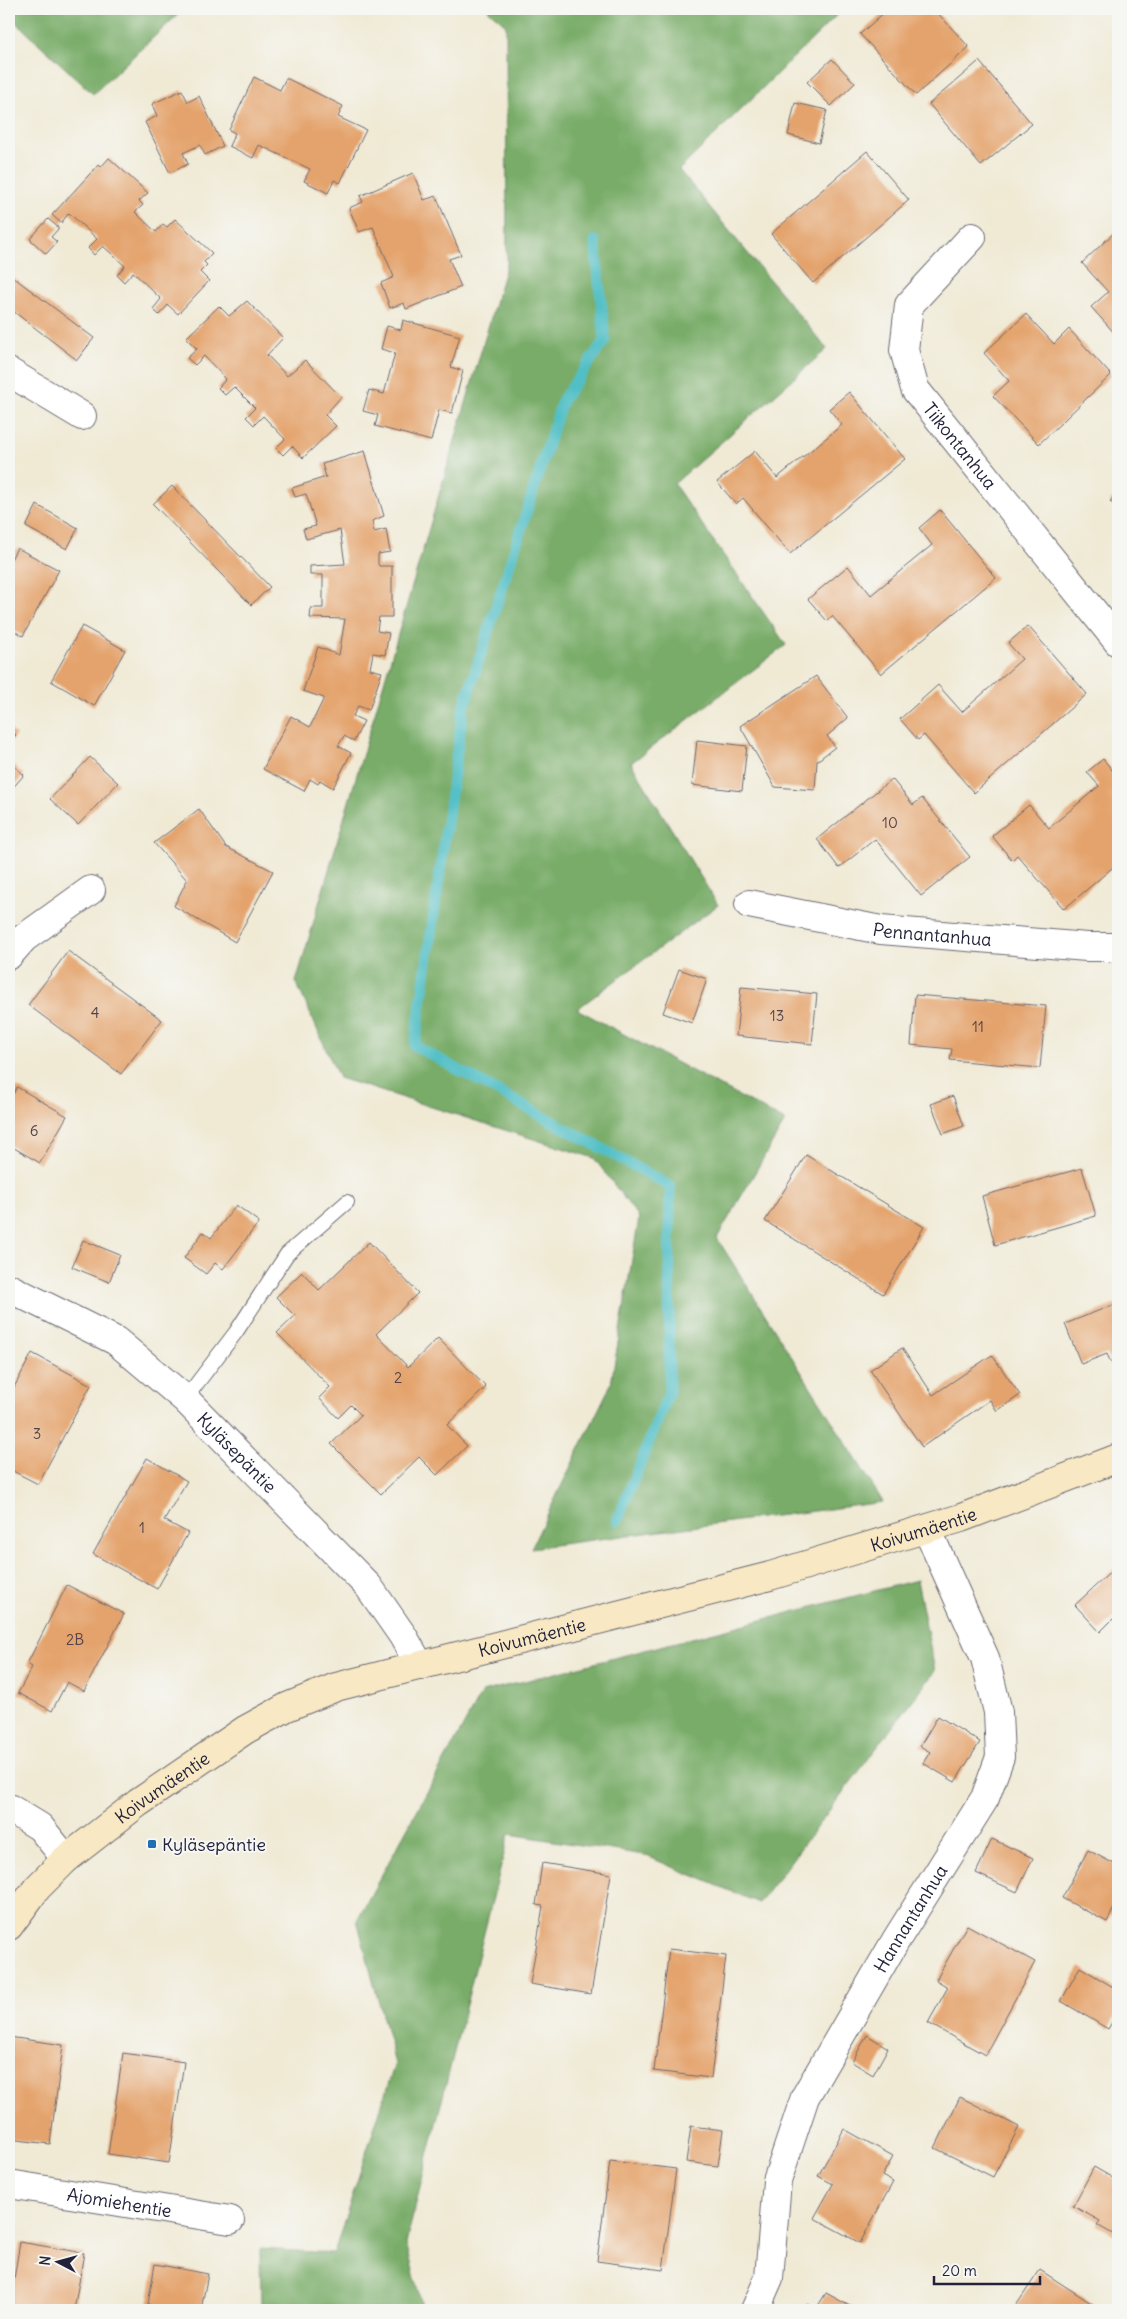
<svg xmlns="http://www.w3.org/2000/svg" width="1127" height="2319" viewBox="0 0 1127 2319" font-family="Delius,sans-serif">
	<style>
		.forest { fill: #78ac68; stroke: #4d6752 }
		.lines { fill: none; stroke-linecap: round; stroke-linejoin: round }
		.stream { stroke: #51bfc6; stroke-width: 11 }
		.building { fill: #e4a36c }
		.lane-casing { stroke: #6a6871; stroke-width: 16 }
		.street-casing { stroke: #6a6871; stroke-width: 30 }
		.secondary-casing { stroke: #6a6871; stroke-width: 30 }
		.lane { stroke: #fff; stroke-width: 14 }
		.street { stroke: #fff; stroke-width: 28 }
		.secondary { stroke: #f8e8c3; stroke-width: 28 }
		.poi-dot { fill: #1f6fb2; stroke: #f6f6f2; stroke-width: 2 }
		.labels { text-anchor: middle; dominant-baseline: central; stroke-width: 4; stroke-linejoin: round; paint-order: stroke }
		.number-label { font-size: 15px; fill: #524247 }
		.street-label { font-size: 18px; fill: #22223b; stroke: #f6f6f2 }
		.poi-label { font-size: 18px; fill: #22223b; stroke: #f6f6f2; text-anchor: start }
	</style>
	<rect width="100%" height="100%" fill="#f6f6f2"/>
	<filter id="ink" filterUnits="userSpaceOnUse"><feTurbulence type="fractalNoise" baseFrequency=".02" numOctaves="2"/><feDisplacementMap in="SourceGraphic" scale="10" xChannelSelector="R" yChannelSelector="G"/><feConvolveMatrix kernelMatrix="1 2 1 2 8 2 1 2 1" color-interpolation-filters="sRGB"/></filter>
	<filter id="wash" filterUnits="userSpaceOnUse"><feTurbulence type="fractalNoise" baseFrequency=".0096" numOctaves="4" result="noise"/><feDisplacementMap in="SourceGraphic" scale="20" xChannelSelector="R" yChannelSelector="G"/><feGaussianBlur stdDeviation="1.12" result="paint"/><feColorMatrix in="noise" values="0 0 0 0 0 0 0 0 0 0 0 0 0 0 0 0 0 1.4 0 .05"/><feComposite in="paint" operator="in"/></filter>
	<g filter="url(#wash)">
		<rect width="100%" height="100%" fill="#f0ead5"/>
		<path class="forest" d="M9 9H184L93 94 9 16Z
			M487 9H843L679 170 827 349 674 484 786 645 631 763 718 905 577 1009 785 1121 717 1238 883 1502 531 1548 611 1384 639 1218 594 1158 339 1078 296 982 507 263 506 25Z
			M917 1580 935 1671 759 1903 644 1855 509 1834 406 2243 423 2310H261L260 2249 334 2253 395 2063 357 1920 482 1692Z"/>
		<g class="lines">
			<path class="stream" d="M595 241 605 340 562 401 463 710 415 1046 670 1186 669 1392 617 1521"/>
		</g>
		<g id="blocks">
			<path class="building" d="M888 9H934L969 47 916 95 860 34Z
				M832 59 855 83 831 106 807 82Z
				M979 61 1032 124 981 166 929 104Z
				M254 77 280 90 286 78 343 106 338 117 366 130 340 183 334 180 328 193 304 181 310 169 259 145 253 158 229 146 235 133 229 130Z
				M182 90 188 102 199 96 223 146 205 155 200 145 183 153 188 164 170 173 145 122 157 116 152 104Z
				M795 103 827 110 819 143 788 135Z
				M867 151 909 200 813 283 771 234Z
				M109 158 148 193 139 201 143 205 135 212 156 232 163 224 167 227 175 219 212 253 204 262 207 265 200 272 209 281 178 314 168 305 159 315 153 309 161 299 133 272 124 282 117 275 125 266 103 246 94 255 88 248 97 239 69 213 61 223 52 215 99 164 101 167Z
				M413 173 424 200 436 196 461 255 449 259 461 287 406 309 404 303 390 308 381 283 394 277 373 227 359 232 349 208 363 202 360 196Z
				M48 219 59 228 51 237 57 242 46 254 30 239Z
				M1118 229V337L1091 307 1108 292 1082 263Z
				M9 274 94 338 77 360 9 308Z
				M247 301 283 338 267 355 287 376 305 360 341 397 325 415 336 426 303 458 292 446 283 455 276 448 285 439 263 416 254 425 246 417 255 408 234 387 225 395 218 388 226 379 204 356 195 365 187 358 197 349 186 338 219 306 229 316Z
				M1026 314 1054 344 1069 329 1111 375 1039 444 993 396 1009 381 984 353Z
				M403 320 460 336 451 367 463 371 452 413 439 410 431 441 375 426 378 415 363 411 369 390 384 394 395 353 381 349 387 326 401 330Z
				M849 392 905 459 790 554 743 498 736 504 717 482 755 451 777 478 842 425 829 409Z
				M365 451 384 516 372 521 374 532 386 529 390 552 378 554V564L379 566H392V617H379L377 631 389 633 385 655 373 653 370 669 382 672 369 710 358 706 353 716 364 721 354 741 344 736 338 746 351 753 333 788 320 780 318 784 310 779 304 791 263 769 291 716 310 727 324 698 303 691 318 647 339 655 345 619 310 618 311 608H323V575H310V566L345 564 340 530 306 539 303 529 316 526 306 494 295 497 292 488 326 477 322 464Z
				M172 486 270 587 251 605 153 504Z
				M1118 494V510L1110 501Z
				M37 505 78 528 67 549 26 527Z
				M940 510 996 578 881 674 832 616 827 621 808 599 848 566 871 595 932 545 919 528Z
				M1118 544V557L1112 549Z
				M17 548 59 570 23 636 9 628V563Z
				M82 626 125 650 94 706 51 681Z
				M1028 626 1087 694 974 793 924 735 918 740 900 719 938 685 962 712 1022 659 1008 643Z
				M816 676 848 718 827 736 835 747 817 761 815 790 775 787 740 726Z
				M9 728 16 735 9 743Z
				M697 740 747 746 742 791 692 785Z
				M90 757 118 783 78 825 50 799Z
				M1103 759 1118 777V863L1064 909 1017 855 1012 860 992 836 1029 805 1049 828 1099 786 1087 772Z
				M9 761 24 775 9 792Z
				M892 779 913 805 922 798 970 857 921 896 875 839 839 868 817 839Z
				M199 809 226 847 273 871 235 942 174 906 187 880 154 843Z
				M68 951 162 1020 121 1074 28 1005Z
				M679 969 707 979 692 1023 663 1013Z
				M741 987 817 994 812 1044 736 1036Z
				M915 995 1046 1006 1040 1068 950 1060 952 1049 911 1045Z
				M17 1087 67 1116 40 1163 9 1145V1102Z
				M953 1096 964 1126 943 1134 931 1104Z
				M806 1155 924 1227 883 1294 765 1221Z
				M1082 1168 1096 1216 995 1245 982 1196Z
				M236 1205 259 1222 223 1269 215 1263 206 1274 184 1258 203 1232 211 1238Z
				M83 1240 120 1255 109 1282 72 1267Z
				M369 1242 418 1293 376 1334 408 1367 438 1338 486 1387 447 1425 467 1446 437 1475 419 1457 381 1494 331 1444 361 1415 351 1405 338 1418 319 1398 330 1387 277 1333 295 1316 276 1297 302 1272 319 1290Z
				M1118 1303V1360L1111 1363 1107 1354 1081 1364 1065 1324Z
				M902 1348 933 1395 992 1355 1020 1395 997 1411 990 1400 922 1447 870 1370Z
				M32 1353 91 1385 38 1484 9 1469V1397Z
				M147 1458 187 1481 164 1520 188 1533 157 1589 93 1554Z
				M1118 1565V1614L1100 1632 1075 1605Z
				M67 1585 124 1614 84 1691 67 1682 52 1711 18 1693 32 1667 27 1664Z
				M938 1716 980 1742 955 1782 923 1763 930 1752 920 1746Z
				M992 1839 1033 1858 1017 1892 976 1873Z
				M1088 1850 1118 1866V1900L1107 1922 1062 1898Z
				M542 1863 611 1874 591 1994 530 1984 543 1906 536 1905Z
				M967 1925 1035 1962 985 2055 928 2023 948 1987 936 1980Z
				M669 1949 726 1956 711 2078 654 2071Z
				M1080 1967 1118 1990V2012L1108 2029 1061 2001Z
				M867 2035 888 2048 873 2075 852 2062Z
				M9 2037 63 2045 50 2144 9 2139Z
				M123 2053 184 2062 169 2163 108 2154Z
				M960 2097 1019 2127 993 2177 935 2148Z
				M691 2126 723 2130 718 2166 686 2162Z
				M844 2129 893 2156 882 2176 893 2182 860 2243 814 2218 833 2184 818 2176Z
				M610 2161 676 2169 663 2270 597 2261Z
				M1094 2167 1118 2181V2237L1097 2225 1100 2221 1073 2206Z
				M20 2242 84 2253 74 2310H9Z
				M155 2264 208 2274 201 2310H147Z
				M1040 2270 1102 2310H1013Z
				M826 2293 857 2310H803L807 2304 816 2309Z"/>
		</g>
	</g>
	<g filter="url(#ink)">
		<use href="#blocks" fill-opacity="0" stroke="#6a6871" stroke-width="1"/>
		<g class="lines">
			<g class="lane-casing">
				<path id="lane" d="M185 1399 236 1332 287 1254 347 1202"/>
			</g>
			<g class="street-casing">
				<g id="street">
					<path id="s1" d="M972 237 909 305 904 350 915 389 1118 642"/>
					<path d="M9 372 82 416"/>
					<path id="s2" d="M749 904 881 930 1087 947H1118"/>
					<path d="M9 955 24 938 91 890"/>
					<path id="s3" d="M9 1288 116 1341 185 1399 369 1587 403 1636 420 1666"/>
					<path d="M9 1808 40 1827 66 1859"/>
					<path id="s4" d="M9 2184 230 2220"/>
					<path id="s5" d="M755 2310 769 2278 777 2181 805 2097 896 1940 985 1798 1000 1757 998 1712 985 1658 927 1529"/>
				</g>
			</g>
			<g class="secondary-casing">
				<g id="secondary">
					<path id="s6" d="M9 1926 37 1888 66 1859 138 1803 245 1730 287 1707 336 1687 770 1576 961 1518 1118 1458"/>
				</g>
			</g>
			<use href="#lane" class="lane"/>
			<use href="#street" class="street"/>
			<use href="#secondary" class="secondary"/>
		</g>
	</g>
	<rect class="poi-dot" x="147" y="1839" width="10" height="10" rx="2.5"/>
	<g class="labels">
		<g class="number-label">
			<text x="890" y="822">10</text>
			<text x="95" y="1012">4</text>
			<text x="777" y="1015">13</text>
			<text x="978" y="1026">11</text>
			<text x="34" y="1130">6</text>
			<text x="398" y="1377">2</text>
			<text x="37" y="1433">3</text>
			<text x="142" y="1527">1</text>
			<text x="75" y="1639">2B</text>
		</g>
		<g class="street-label">
			<text stroke="none"><textPath href="#s1" startOffset="251">Tiikontanhua</textPath></text>
			<text stroke="none"><textPath href="#s2" startOffset="186">Pennantanhua</textPath></text>
			<text stroke="none"><textPath href="#s3" startOffset="284">Kyläsepäntie</textPath></text>
			<text stroke="none"><textPath href="#s6" startOffset="1018">Koivumäentie</textPath></text>
			<text stroke="none"><textPath href="#s6" startOffset="612">Koivumäentie</textPath></text>
			<text stroke="none"><textPath href="#s6" startOffset="208">Koivumäentie</textPath></text>
			<text stroke="none"><textPath href="#s5" startOffset="428">Hannantanhua</textPath></text>
			<text stroke="none"><textPath href="#s4" startOffset="112">Ajomiehentie</textPath></text>
		</g>
		<g class="poi-label">
			<text x="162" y="1844">Kyläsepäntie</text>
		</g>
	</g>
	<rect width="1127" height="2319" fill="none" stroke="#f6f6f2" stroke-width="30"/>
	<g transform="translate(58 2262) rotate(276)" stroke="#f6f6f2" stroke-width="4" paint-order="stroke">
	<path d="M0-4L9 19L0 12L-9 19Z" fill="#22223b"/>
	<text y="-8" font-size="14" font-weight="bold" text-anchor="middle" fill="#22223b">N</text>
	</g>
	<path d="M934 2276v8h106v-8" fill="none" stroke="#22223b" stroke-width="2.5"/>
	<text x="942" y="2276" font-size="15" fill="#22223b" stroke="#f6f6f2" stroke-width="4" paint-order="stroke">20 m</text>
</svg>
